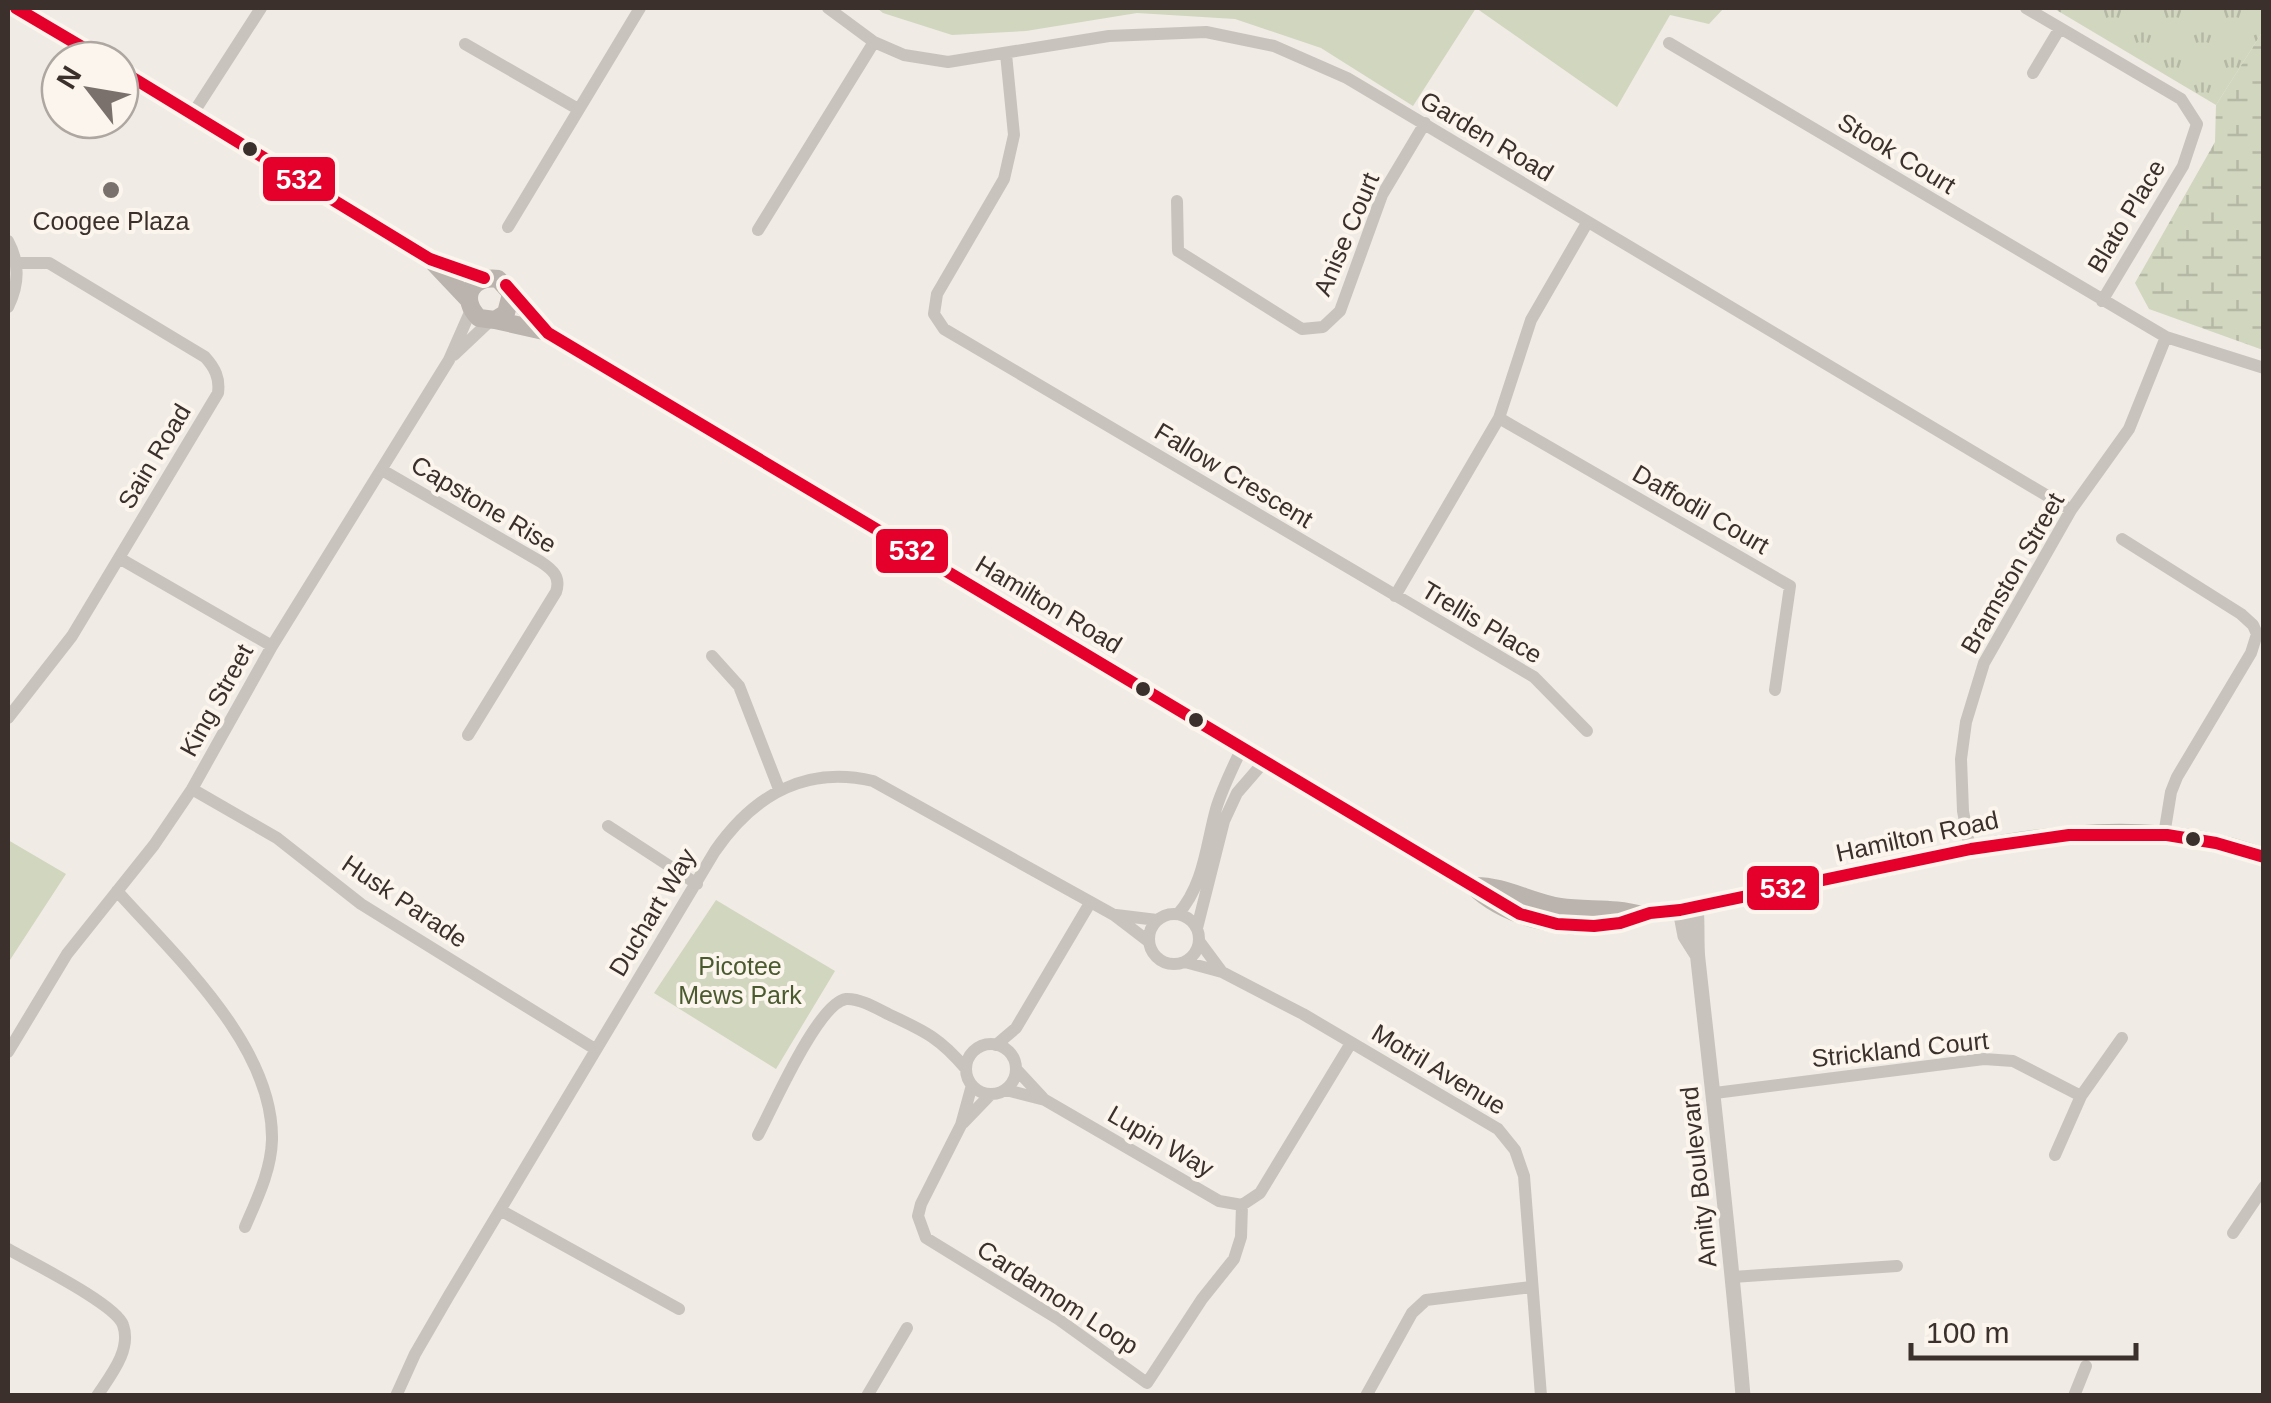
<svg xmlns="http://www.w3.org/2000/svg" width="2271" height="1403" viewBox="0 0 2271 1403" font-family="Helvetica,sans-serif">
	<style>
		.grass { fill: url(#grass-tufts) }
		.wetland { fill: url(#wetland-marsh) }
		.green { fill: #d1d6bf }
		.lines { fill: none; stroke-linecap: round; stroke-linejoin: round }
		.minor { stroke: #c9c3be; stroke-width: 12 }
		.tertiary { stroke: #c9c3be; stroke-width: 15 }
		.secondary { stroke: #bab3ae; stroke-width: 18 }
		.bus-1-casing { stroke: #fbf5ee; stroke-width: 20 }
		.bus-1 { stroke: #e4002b; stroke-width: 12 }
		.bus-dot { fill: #3b302b; stroke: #fbf5ee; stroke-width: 4 }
		.poi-dot { fill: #7a716c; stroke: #fbf5ee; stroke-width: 4 }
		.labels { text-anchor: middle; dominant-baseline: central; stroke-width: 8; stroke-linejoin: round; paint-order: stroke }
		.street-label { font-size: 25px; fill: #3b302b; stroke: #fbf5ee }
		.poi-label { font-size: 25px; fill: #3b302b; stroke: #fbf5ee }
		.park-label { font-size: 25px; fill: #4a5a2e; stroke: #fbf5ee }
		.line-badge { stroke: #fbf5ee; stroke-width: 4 }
		.badge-label { font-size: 28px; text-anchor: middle; font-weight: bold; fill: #fff }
	</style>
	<defs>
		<pattern id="grass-tufts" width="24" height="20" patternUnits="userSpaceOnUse" patternTransform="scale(2.5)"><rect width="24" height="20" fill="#d1d6bf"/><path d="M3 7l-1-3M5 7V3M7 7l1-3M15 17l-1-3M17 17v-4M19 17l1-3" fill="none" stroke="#b4b8a4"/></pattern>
		<pattern id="wetland-marsh" width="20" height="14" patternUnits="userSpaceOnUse" patternTransform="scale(2.5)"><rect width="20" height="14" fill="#d1d6bf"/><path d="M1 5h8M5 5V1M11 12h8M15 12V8" fill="none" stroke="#b4b8a4"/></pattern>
	</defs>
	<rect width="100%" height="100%" fill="#f0ebe5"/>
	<path class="grass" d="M2053 8H2263V31L2216 105Z"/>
	<path class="wetland" d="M2263 31 2264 350H2263L2149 309 2135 283 2215 142 2216 105Z"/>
	<path class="green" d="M877 8H1724L1709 24 1670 15 1617 107 1476 8 1413 106 1321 48 1235 19 1137 13 1026 31 952 35 883 13Z
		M8 840 66 874 8 963Z
		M716 900 835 971 776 1069 654 993Z"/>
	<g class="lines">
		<path class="minor" d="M828 8 874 42 904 55 948 62 1109 36 1206 32 1274 46 1347 78 2071 510
			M2026 8 2181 99 2197 124 2183 166 2102 301
			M1669 43 2166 337 2264 368
			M465 44 578 109
			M1006 54 1014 135 1004 179 937 294 934 314 944 329 1534 677 1587 731
			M2033 73 2060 28
			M192 115 261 8
			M1177 201 1178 251 1302 329 1323 327 1340 311 1382 195 1425 123
			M508 227 640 8
			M758 230 874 42
			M8 241C20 263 19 285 8 307
			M454 355 490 321
			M1499 418 1790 586 1775 690
			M382 470 541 562C553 570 561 577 556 592L468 735
			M2122 539 2241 614 2253 625 2257 634 2251 653 2177 777 2171 792 2164 835
			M119 558 272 646
			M1395 596 1499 418 1531 320 1587 223
			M712 656 739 686 779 789
			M8 718 72 636 218 393C220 378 215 368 205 357L49 263H17
			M192 789 277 838 361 904 595 1049
			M608 826 697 884
			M1970 849 1963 811 1961 759 1966 722 1984 663 2071 510 2129 429 2166 337
			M117 891C175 956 274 1046 272 1140 271 1171 257 1199 245 1227
			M1178 914C1204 885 1206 845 1216 809 1222 789 1232 769 1241 750
			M1149 939a25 25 0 1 1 50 0a25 25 0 1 1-50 0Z
			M1116 915 1157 920
			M1197 928 1224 821 1237 793 1263 763
			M1199 941 1222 972
			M1185 962 1222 972 1303 1014 1498 1129 1515 1150 1524 1176 1541 1396
			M966 1069a25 25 0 1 1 50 0a25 25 0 1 1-50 0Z
			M996 1045 1016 1028 1090 903
			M8 1052 67 954 154 845 192 789 272 646 449 360 471 310
			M1017 1070 1043 1098
			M972 1085 961 1125 921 1204 918 1216 926 1238 1058 1319 1147 1383 1202 1299 1234 1259 1241 1237 1242 1205
			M1006 1090 1045 1100 1219 1201 1242 1205 1260 1193 1351 1043
			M1715 1093 1984 1059 2013 1061 2081 1096
			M963 1123 990 1095
			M758 1135C772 1109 818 1003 846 999 860 998 878 1009 890 1015 925 1031 941 1039 966 1069
			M2055 1155 2081 1096 2122 1038
			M500 1210 679 1309
			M2233 1233 2264 1187
			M8 1249C30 1262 116 1304 123 1325 132 1350 110 1376 97 1396
			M1733 1277 1897 1266
			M396 1396 415 1354 448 1297 715 851C753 796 805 765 873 781L1114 915 1148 941
			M867 1396 907 1328
			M1366 1396 1412 1313 1426 1300 1531 1287
			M2074 1396 2086 1366"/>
		<path class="tertiary" d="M1696 907C1698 925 1696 943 1698 960 1714 1105 1731 1250 1743 1396
			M1680 910 1685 936 1697 955"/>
		<path class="secondary" d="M16 8 104 60
			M120 70 430 259 484 278
			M434 263 468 299
			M511 294 506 313 495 320 479 318C459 299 471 275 498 279L548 333 1473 886C1506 919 1567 931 1612 924 1623 923 1631 918 1641 915 1653 911 1668 912 1680 910 1745 897 1809 883 1874 870 2001 842 2137 809 2264 857
			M495 320 548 332
			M1473 886C1503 885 1530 902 1560 907 1587 911 1614 907 1641 915"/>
		<g class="bus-1-casing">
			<path id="bus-1" d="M16 8 104 60
				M120 70 430 259 484 278
				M506 285 548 333 1520 914 1557 924 1594 926 1620 923 1650 913 1680 910 1971 849 2069 835H2167L2216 843 2264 857"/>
		</g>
		<use href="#bus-1" class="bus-1"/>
	</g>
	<g class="bus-dot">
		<circle cx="250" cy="149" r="9"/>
		<circle cx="1143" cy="689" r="9"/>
		<circle cx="1196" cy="720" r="9"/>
		<circle cx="2193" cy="839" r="9"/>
	</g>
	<circle class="poi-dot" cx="111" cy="190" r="10"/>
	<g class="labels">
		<g class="street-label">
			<text transform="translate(1487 136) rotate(31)">Garden Road</text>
			<text transform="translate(1897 153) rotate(31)">Stook Court</text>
			<text transform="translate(2126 216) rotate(-59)">Blato Place</text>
			<text transform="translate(1346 234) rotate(-67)">Anise Court</text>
			<text transform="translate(154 456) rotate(-59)">Sain Road</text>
			<text transform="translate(1234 475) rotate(31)">Fallow Crescent</text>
			<text transform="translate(484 504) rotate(31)">Capstone Rise</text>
			<text transform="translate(1701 509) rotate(30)">Daffodil Court</text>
			<text transform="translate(2012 573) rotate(-60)">Bramston Street</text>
			<text transform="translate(1049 604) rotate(31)">Hamilton Road</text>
			<text transform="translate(1482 622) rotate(31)">Trellis Place</text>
			<text transform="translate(216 700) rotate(-61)">King Street</text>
			<text transform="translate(1917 836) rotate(-12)">Hamilton Road</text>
			<text transform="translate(405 901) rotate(34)">Husk Parade</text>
			<text transform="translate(652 912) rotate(-59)">Duchart Way</text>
			<text transform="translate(1900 1049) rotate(-6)">Strickland Court</text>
			<text transform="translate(1439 1069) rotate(31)">Motril Avenue</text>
			<text transform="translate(1161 1141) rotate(30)">Lupin Way</text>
			<text transform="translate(1698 1177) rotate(-96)">Amity Boulevard</text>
			<text transform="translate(1058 1297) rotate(33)">Cardamom Loop</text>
		</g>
		<g class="poi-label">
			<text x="111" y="221">Coogee Plaza</text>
		</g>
		<g class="park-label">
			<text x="740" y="966">Picotee<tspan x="740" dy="29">Mews Park</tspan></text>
		</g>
	</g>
	<g class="line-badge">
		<rect x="261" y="155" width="76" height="48" rx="10" fill="#e4002b"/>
		<rect x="874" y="527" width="76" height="48" rx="10" fill="#e4002b"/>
		<rect x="1745" y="864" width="76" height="48" rx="10" fill="#e4002b"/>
	</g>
	<g class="badge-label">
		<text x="299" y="189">532</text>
		<text x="912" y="560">532</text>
		<text x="1783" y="898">532</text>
	</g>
	<rect width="2271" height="1403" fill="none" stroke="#3b302b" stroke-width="20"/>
	<g transform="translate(90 90) rotate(301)"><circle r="48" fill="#fbf5ee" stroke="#aea6a0" stroke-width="2.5"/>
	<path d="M0-8L18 38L0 25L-18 38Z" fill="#7a716c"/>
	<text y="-15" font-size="28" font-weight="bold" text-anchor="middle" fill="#3b302b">N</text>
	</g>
	<path d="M1911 1343v15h225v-15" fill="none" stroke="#3b302b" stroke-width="5"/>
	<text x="1926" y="1343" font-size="30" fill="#3b302b" stroke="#fbf5ee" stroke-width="8" paint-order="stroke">100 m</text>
</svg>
